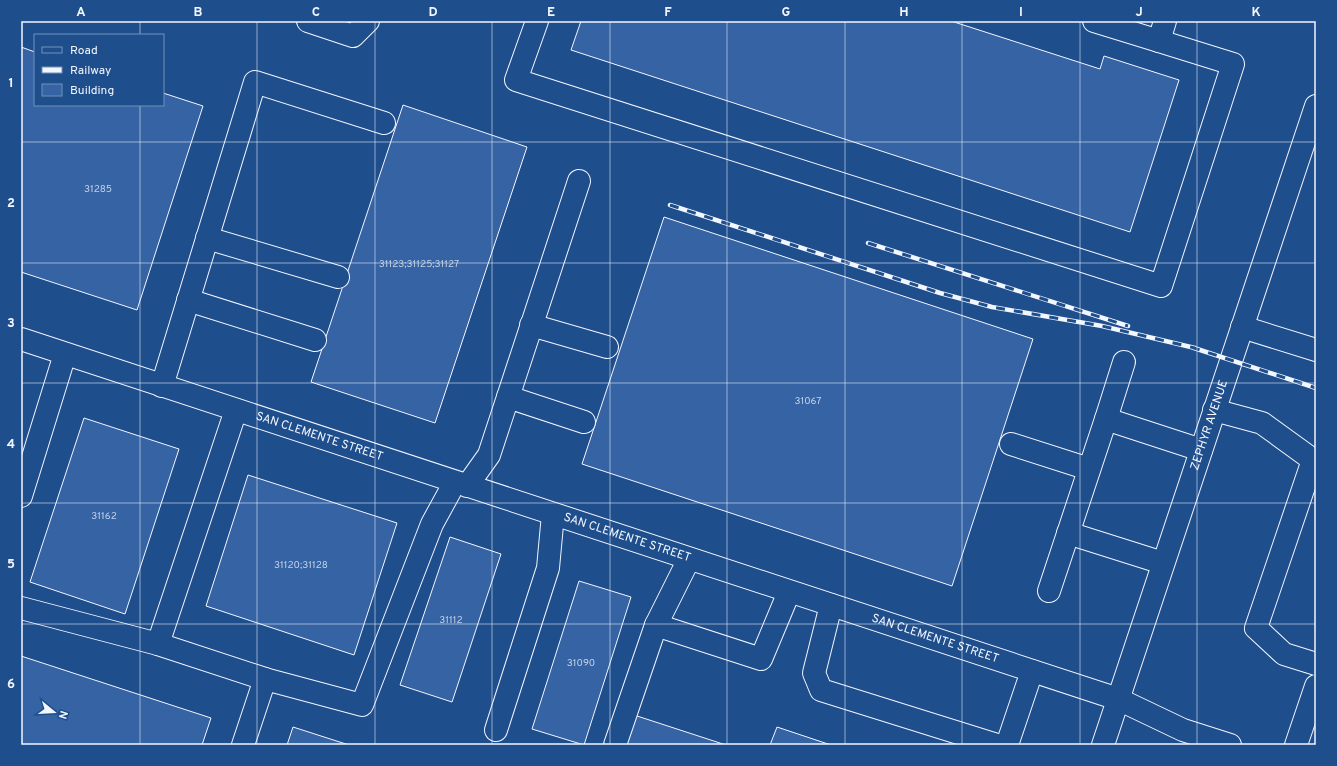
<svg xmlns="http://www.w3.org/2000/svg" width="1337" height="766" viewBox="0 0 1337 766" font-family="Overpass,sans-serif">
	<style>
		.building { fill: #3563a3; stroke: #f2f6ff }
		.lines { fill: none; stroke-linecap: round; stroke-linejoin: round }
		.minor-casing { stroke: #f2f6ff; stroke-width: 24 }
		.minor { stroke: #1f4e8c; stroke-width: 22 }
		.rail-casing { stroke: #f2f6ff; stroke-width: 4.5 }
		.rail { stroke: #1f4e8c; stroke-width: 3; stroke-dasharray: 9; stroke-linecap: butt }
		.grid { fill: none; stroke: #f2f6ff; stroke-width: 1; stroke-opacity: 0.55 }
		.labels { text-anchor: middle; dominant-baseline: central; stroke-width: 3; stroke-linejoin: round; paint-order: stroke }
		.number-label { font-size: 10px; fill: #c3d1e8 }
		.street-label { font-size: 12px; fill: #f2f6ff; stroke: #1f4e8c }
		.neatline { fill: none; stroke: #f2f6ff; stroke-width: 1.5 }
		.grid-label { font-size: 13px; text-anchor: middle; font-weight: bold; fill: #f2f6ff }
	</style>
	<rect width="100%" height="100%" fill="#1f4e8c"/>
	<path class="building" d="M581 21H951L1100 69 1104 56 1179 80 1130 232 571 50Z
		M21 47 35 52V105H163V93L203 106 137 310 21 272Z
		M403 105 527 147 435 423 311 382Z
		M664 217 1033 339 952 586 582 464Z
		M84 418 179 449 125 614 30 582Z
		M248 475 397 523 354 655 206 606Z
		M450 537 501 554 452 702 400 685Z
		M579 581 631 597 584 745 532 729Z
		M21 656 211 718 202 745H21Z
		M634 715 726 745H624Z
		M293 727 349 745H287Z
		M777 727 831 745H770Z"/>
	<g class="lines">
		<g class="minor-casing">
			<g id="minor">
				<path d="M308 21 353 36 368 21"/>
				<path d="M537 21 516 80 1161 286 1233 64 1159 41 1165 21"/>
				<path d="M1094 21 1159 41"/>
				<path d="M207 238 338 277"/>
				<path d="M188 300 315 340"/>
				<path d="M531 325 607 347"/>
				<path d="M1242 327 1316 350"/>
				<path id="s1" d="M21 339 1118 699 1183 730 1230 745"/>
				<path d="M162 386 255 82 384 123"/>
				<path d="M508 397 584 422"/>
				<path d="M236 410 158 644 265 679"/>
				<path d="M1214 410 1262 423 1313 460 1256 628 1284 654 1316 664"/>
				<path d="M1106 419 1124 362"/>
				<path d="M1011 444 1089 469"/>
				<path d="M467 486 489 455 579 181"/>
				<path d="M21 496 65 354"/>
				<path d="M1068 533 1163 563"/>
				<path d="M689 559 656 625 761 659 789 592"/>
				<path d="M1049 591 1106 419 1201 450"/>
				<path d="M831 605 814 673 821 690 997 745"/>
				<path d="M21 608 158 644"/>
				<path d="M496 730 548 568 553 514"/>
				<path d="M243 745 265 679 362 705 432 524 455 482"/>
				<path d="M615 745 656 625"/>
				<path d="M1007 745 1032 671"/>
				<path id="s2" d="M1103 745 1316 106"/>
				<path d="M1296 745 1316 686"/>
			</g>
		</g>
		<use href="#minor" class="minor"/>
		<g class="rail-casing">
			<path id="rail" d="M670 205 940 293 992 307 1102 326 1195 348
				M868 243 1128 326
				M1191 347 1316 388"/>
		</g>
		<use href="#rail" class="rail"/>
	</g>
	<path class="grid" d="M140 21V35M257 21V745M375 21V745M492 21V745M610 21V745M727 21V745M845 21V745M962 21V745M1080 21V745M1197 21V745M140 105V745M21 142H1316M21 263H1316M21 383H1316M21 503H1316M21 624H1316"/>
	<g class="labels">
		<g class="number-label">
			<text x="98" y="189">31285</text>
			<text x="419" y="264">31123;31125;31127</text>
			<text x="808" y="401">31067</text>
			<text x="104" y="516">31162</text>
			<text x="301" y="565">31120;31128</text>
			<text x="451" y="620">31112</text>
			<text x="581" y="663">31090</text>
		</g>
		<g class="street-label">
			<text stroke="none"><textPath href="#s2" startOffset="337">ZEPHYR AVENUE</textPath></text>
			<text stroke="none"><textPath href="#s1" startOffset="314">SAN CLEMENTE STREET</textPath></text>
			<text stroke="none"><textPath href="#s1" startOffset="638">SAN CLEMENTE STREET</textPath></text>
			<text stroke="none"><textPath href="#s1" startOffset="962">SAN CLEMENTE STREET</textPath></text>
		</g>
	</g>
	<rect width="1337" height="766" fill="none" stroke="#1f4e8c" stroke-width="44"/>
	<rect x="34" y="34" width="130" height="72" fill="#1f4e8c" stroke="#7391ba"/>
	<rect x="42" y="47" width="20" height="6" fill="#1f4e8c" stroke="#7391ba"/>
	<text x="70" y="54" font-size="12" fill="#f2f6ff">Road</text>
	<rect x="42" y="67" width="20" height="6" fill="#f2f6ff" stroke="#7391ba"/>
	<text x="70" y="74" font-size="12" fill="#f2f6ff">Railway</text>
	<rect x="42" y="84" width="20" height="12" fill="#3563a3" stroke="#7391ba"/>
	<text x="70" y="94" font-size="12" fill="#f2f6ff">Building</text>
	<g transform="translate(54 712) rotate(108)" stroke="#1f4e8c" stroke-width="3" paint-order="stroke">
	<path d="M0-3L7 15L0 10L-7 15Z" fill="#f2f6ff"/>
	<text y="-6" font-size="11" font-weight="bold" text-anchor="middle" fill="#f2f6ff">N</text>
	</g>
	<rect x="22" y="22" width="1293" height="722" class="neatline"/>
	<g class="grid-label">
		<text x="81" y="16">A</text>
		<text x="198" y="16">B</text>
		<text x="316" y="16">C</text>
		<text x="433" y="16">D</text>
		<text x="551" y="16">E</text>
		<text x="668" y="16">F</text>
		<text x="786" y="16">G</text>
		<text x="904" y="16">H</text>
		<text x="1021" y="16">I</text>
		<text x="1139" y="16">J</text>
		<text x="1256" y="16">K</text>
		<text x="11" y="87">1</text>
		<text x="11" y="207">2</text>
		<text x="11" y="327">3</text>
		<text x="11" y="448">4</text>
		<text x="11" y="568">5</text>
		<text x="11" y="688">6</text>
	</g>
</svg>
